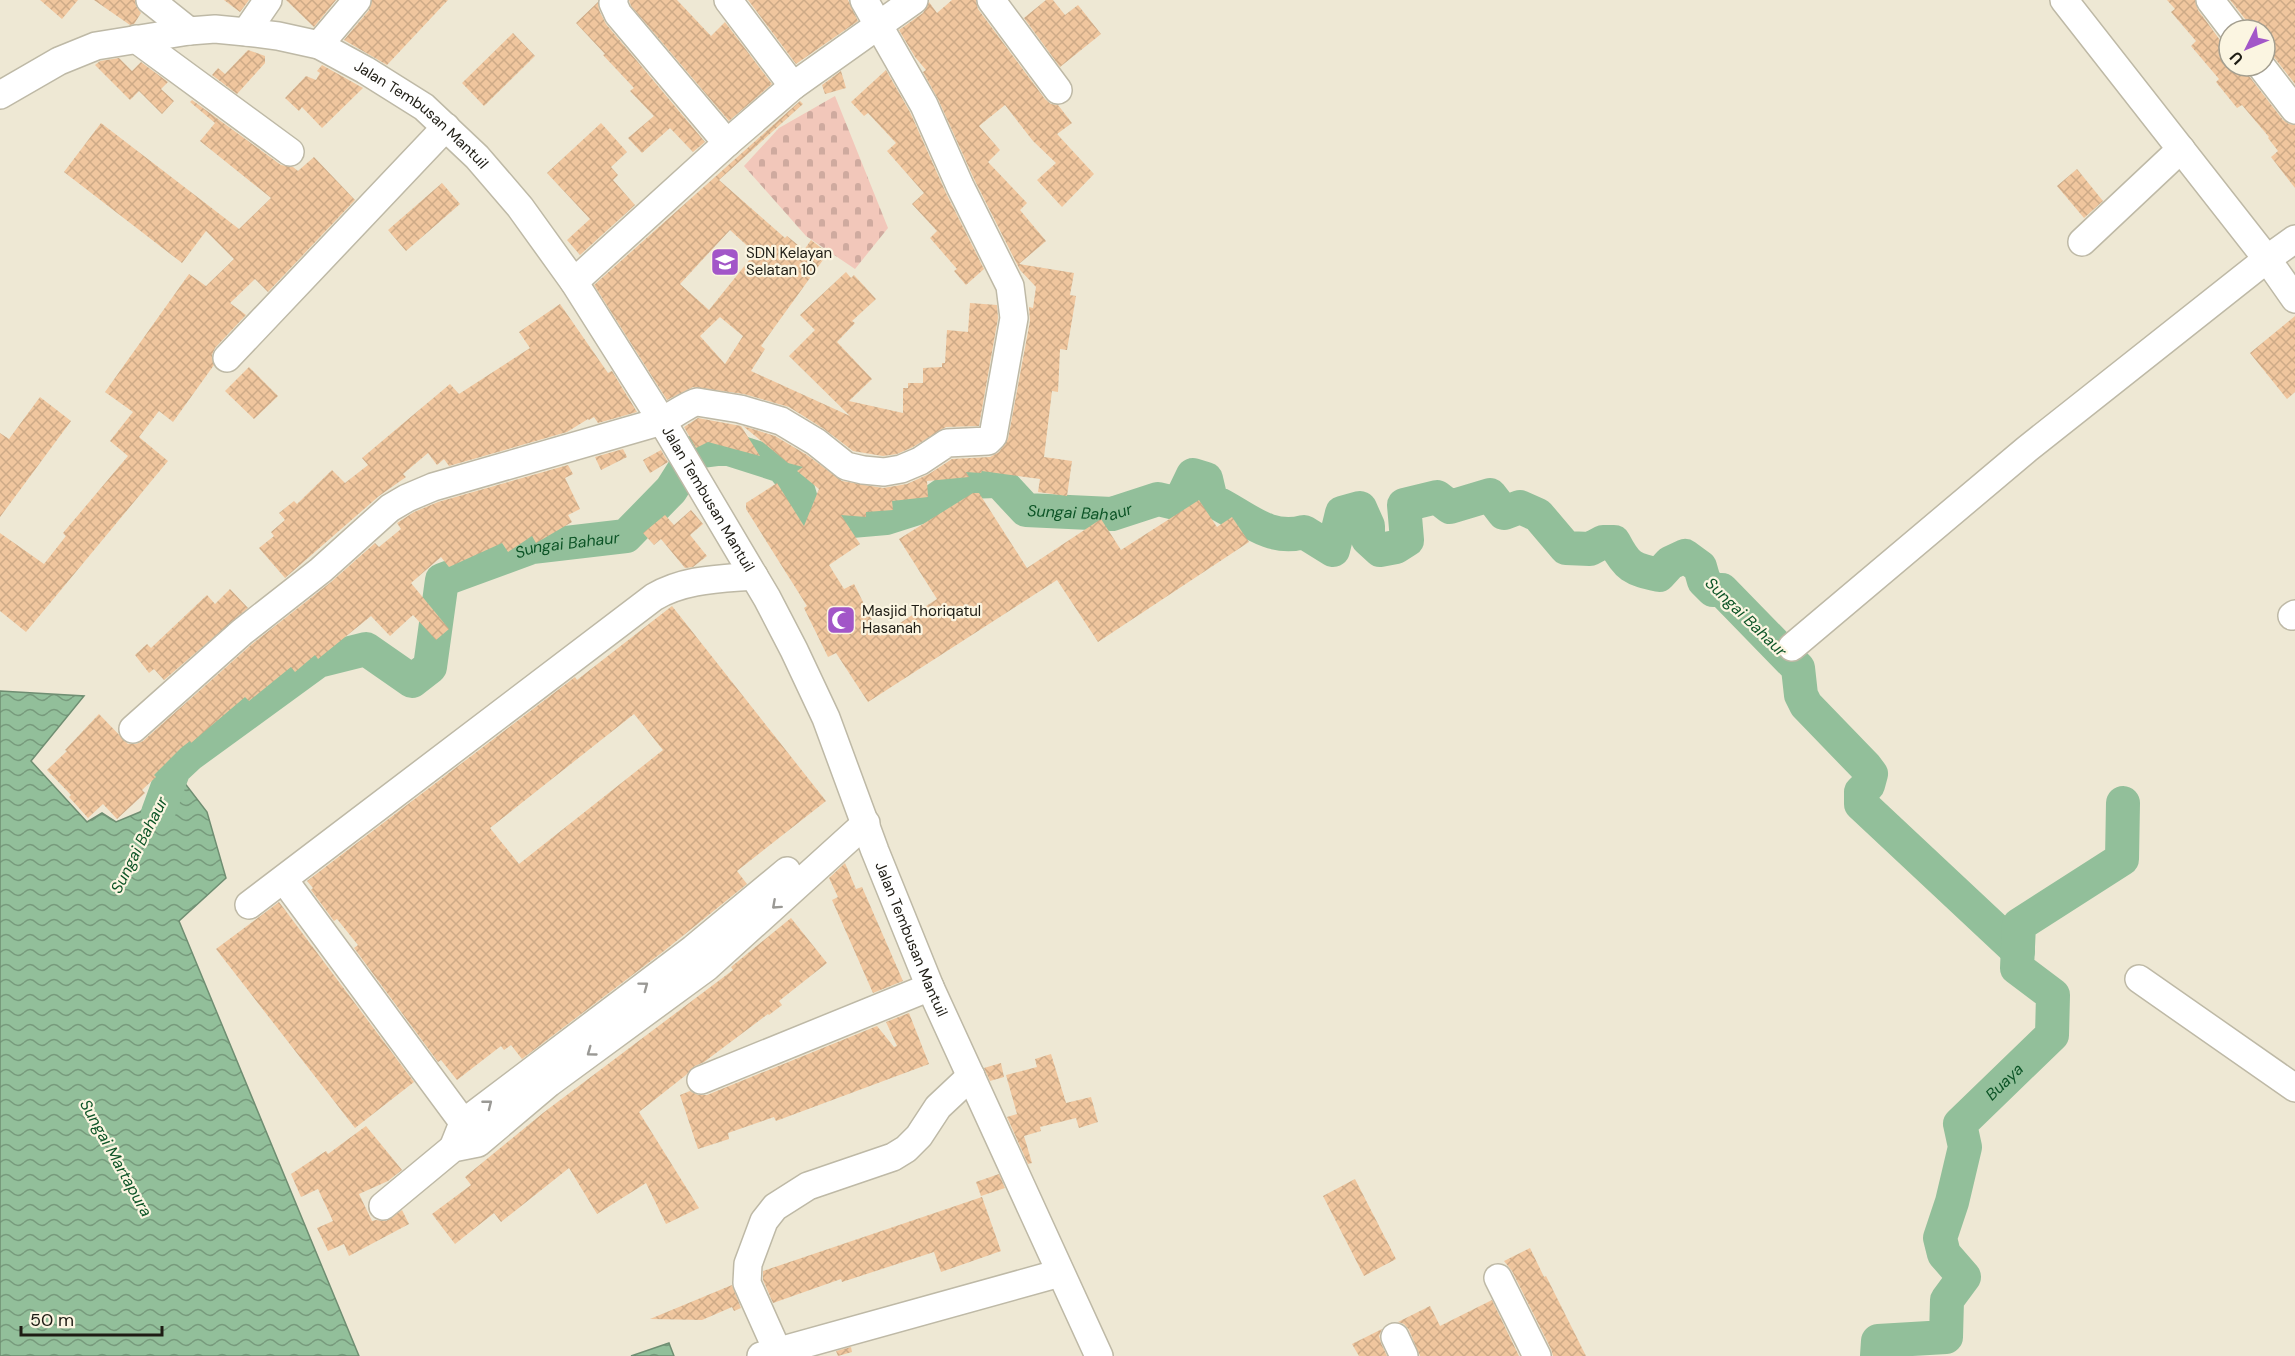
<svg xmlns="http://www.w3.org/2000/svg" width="2295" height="1356" viewBox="0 0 2295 1356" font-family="'DM Sans',sans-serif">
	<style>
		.cemetery { fill: url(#cemetery-stones) }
		.water { fill: url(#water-waves); stroke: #6f8e72; stroke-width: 1.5 }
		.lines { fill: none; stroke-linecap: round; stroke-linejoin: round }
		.river { stroke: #92bf9a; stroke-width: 34 }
		.building { fill: url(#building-cross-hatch); fill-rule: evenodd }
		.minor-casing { stroke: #beb9a6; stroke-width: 30 }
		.minor { stroke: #fff; stroke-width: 27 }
		.oneway { stroke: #9a9995 }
		.labels { text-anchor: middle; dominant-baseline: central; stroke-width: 4.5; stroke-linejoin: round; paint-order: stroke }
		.street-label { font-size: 15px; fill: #1e1c14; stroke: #fbf5e1 }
		.poi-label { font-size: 15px; fill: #1e1c14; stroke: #fbf5e1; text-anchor: start }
		.water-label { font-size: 16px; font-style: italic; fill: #0c5426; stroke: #fbf5e1 }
	</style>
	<defs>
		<pattern id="cemetery-stones" width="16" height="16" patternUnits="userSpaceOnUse" patternTransform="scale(1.5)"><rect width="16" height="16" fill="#f2c7ba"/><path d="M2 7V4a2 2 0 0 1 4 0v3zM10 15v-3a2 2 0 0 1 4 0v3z" fill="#cfaa9f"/></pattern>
		<pattern id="water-waves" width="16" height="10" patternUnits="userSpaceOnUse" patternTransform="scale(1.5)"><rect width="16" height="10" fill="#92bf9a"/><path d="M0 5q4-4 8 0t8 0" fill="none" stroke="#779a7c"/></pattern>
		<pattern id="building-cross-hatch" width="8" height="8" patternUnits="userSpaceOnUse" patternTransform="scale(1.5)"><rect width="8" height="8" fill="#f0c69e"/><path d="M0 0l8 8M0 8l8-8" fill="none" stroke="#cdaa87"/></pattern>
	</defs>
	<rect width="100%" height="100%" fill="#eee8d4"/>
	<path class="cemetery" d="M835 96 888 228 855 269 806 236 744 166 779 128Z"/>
	<path class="water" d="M0 691 84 696 31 761 87 822 102 813 116 822 140 812 153 800 151 791 174 769 207 812 226 878 179 921 359 1356H0Z
		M669 1343 674 1356H631Z"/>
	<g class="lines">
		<g class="river">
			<path id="s1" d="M158 813 174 769 189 755 318 661 366 649 412 681 430 667 442 580 532 547 626 536 671 490 695 452 726 448 782 466 796 483 805 513 814 520 828 523 886 518 930 504 961 482 999 481 1026 510 1112 514 1158 499 1179 504 1193 475 1206 479 1211 500C1244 515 1267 542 1304 532L1333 550 1342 513 1360 508 1368 526V539L1380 550 1396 547 1407 540 1404 505 1437 497 1450 507 1490 495 1504 513 1520 507 1538 515 1566 548 1590 549 1603 542H1614C1627 567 1632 569 1659 575L1670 563 1685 556 1700 567 1704 581 1713 590H1722L1798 668 1801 695 1806 705 1865 766 1871 774 1868 785 1861 792V804L2018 951"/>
			<path id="s2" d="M1877 1356 1878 1341 1946 1337 1947 1300 1964 1277 1944 1254 1940 1238 1952 1202 1965 1147 1960 1124 2052 1035 2053 995 2017 968 2019 925 2122 859 2123 803"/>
		</g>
	</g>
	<path class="building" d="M40 0H78L62 19Z
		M94 0H135L136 6 141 13 134 24 130 25Z
		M224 0H249L240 12Z
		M286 0H336L314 27Z
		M372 0H448L387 65 344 40 369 10Z
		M629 0H677L711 36 725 22 772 84 729 121 631 6Z
		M748 0H848L858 21 796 64Z
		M952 0H976L978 9 1045 99 1051 104 1058 105 1072 123 1057 134 1094 174 1062 207 1037 180 1056 163 1033 141 1005 105 979 126 1000 150 988 162 1027 203 1020 210 1046 241 1019 264 1074 273 1070 295 1076 296 1067 350 1060 349 1058 392 1052 391 1044 457 1072 461 1067 496 1038 492 1040 479 982 471 981 473 966 472 969 477 927 481 928 497 892 501 893 510 866 512V517L841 515 860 544 829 565 844 589 854 584 880 636 937 599 899 539 973 493H979L1027 568 1101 519 1121 550 1199 500 1217 527 1232 517 1249 542 1098 642 1057 580 868 702 836 653 828 657 804 608 807 606 746 509V503L777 483 804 526 819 489 797 471 803 467 788 463 743 426 775 436 807 455 842 481 883 488 907 484 929 474 952 459 990 457 999 452 1008 439 1030 321 1029 307 1033 308 1036 287 1020 270 974 179 938 99 923 72 926 70 915 57 899 30 923 13 929 2 937 13Z
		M1046 0H1053L1065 15 1078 5 1101 34 1060 67 1021 14 1024 18Z
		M2167 0H2195L2198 10 2220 40 2229 45V66H2246L2249 76 2283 120 2289 124 2295 125V188L2271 157 2278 151 2268 138 2269 137 2242 105 2237 108 2216 82 2219 79 2191 46 2196 41 2171 12 2175 9Z
		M2230 0H2295V84L2273 56 2265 51V30H2248L2246 20Z
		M598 2 599 10 606 24 705 142 693 152 670 128 642 153 628 138 654 116 630 91 634 88 603 55 605 54 576 23Z
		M513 33 535 56 484 106 462 83Z
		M248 50 265 56V63L237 94 212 75 218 68 225 74Z
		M119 58 132 71 141 62 168 82 161 89 174 101 162 114 139 91 130 100 95 65 100 61Z
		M322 65 363 88 322 128 302 107 299 111 285 98 306 76 316 80 320 73 317 71Z
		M886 70 910 112 946 193 984 269 966 285 954 271 957 269 930 238 937 231 912 204 924 193 887 151 896 143 868 113 864 116 851 102Z
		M841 71 846 88 825 94 822 85Z
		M192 100 281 165 293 167 298 171 314 157 355 200 268 292 255 279 230 303 246 315 215 348 212 355 214 365 173 422 159 411 139 437 168 461 26 632 0 611V533L44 564 66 536 63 533 128 456 110 441 133 412 105 392 189 274 206 286 234 259 206 231 182 263 64 172 101 123 239 229 271 198 200 141 215 123 190 102Z
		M800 101 803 104 719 180 785 238 787 236 804 250 811 240 828 253 761 346 765 349 751 371 850 416 789 356 815 330 800 315 846 272 851 278 854 275 876 299 852 321 855 323 837 342 872 379 849 401 903 413V388H908V383H923V368L942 367V363H945L947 330 968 332 970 303 997 305 998 318 979 426 946 427 913 447 897 454 883 456 853 451 824 429 789 407 744 394 693 387 667 400 594 285ZM730 230 755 253 709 310 680 284ZM720 317 743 336 725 364 700 336Z
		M601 123 627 152 611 167 618 175 613 180 635 205 580 255 567 240 590 219 547 173Z
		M2077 169 2103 201 2084 218 2057 186Z
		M442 183 460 204 406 251 388 230Z
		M560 304 608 373 612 371 637 412 598 423 594 417 589 420 588 419 567 432 449 466 444 459 437 465 428 453 403 474 406 477 379 496 285 578 259 548 274 536 271 532 285 520 279 513 294 501 297 504 332 470 345 483 368 465 362 458 450 384 459 394 530 348 519 332Z
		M2295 316V392L2287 399 2250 353Z
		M249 367 278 396 254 419 225 391Z
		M40 397 71 421 0 517V433L9 439Z
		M698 418 741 426 760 456 708 442 696 448 684 427Z
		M623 449 627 457 601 470 595 457Z
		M661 450 668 462 650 473 643 460Z
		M568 465 573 474 565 478 580 509 568 515 572 522 536 543 532 536 508 552 502 543 449 567 441 557 411 583 449 629 436 640 413 615 390 636 371 616 318 659 315 655 295 672 291 667 249 701 245 697 191 743 190 741 181 748 154 775 156 777 142 790 145 793 117 819 103 804 88 818 69 797 71 795 47 770 67 751 65 750 99 714 128 744H136L143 741 252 644 331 582 375 543 379 547 401 529 397 523 414 512 438 502Z
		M691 510 703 524 690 535 707 556 693 567 685 568 661 539 654 545 643 533 665 515 674 525Z
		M230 589 248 608 164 680 154 669 149 673 135 655 147 644 151 648 207 595 215 604Z
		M672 606 826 801 737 871 747 884 664 951 522 1059 511 1045 504 1050 501 1046 457 1080 441 1060 438 1062 354 948 358 945 337 919 334 921 311 890 313 888 307 881 575 677 577 680ZM634 714 663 750 519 864 490 828Z
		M845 863 856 889 862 887 903 981 873 993 832 900 838 897 829 878Z
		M279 902 414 1082 355 1128 216 949Z
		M791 918 827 963 779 1001 782 1005 769 1015 768 1014 704 1062 695 1066 686 1075 639 1112 699 1208 666 1224 646 1183 597 1214 569 1168 501 1222 494 1213 455 1244 432 1214 471 1185 465 1177 543 1113 733 970 731 967Z
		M909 1013 929 1064 776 1121 774 1117 728 1133 729 1139 698 1149 680 1095 690 1091 698 1095H707L877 1026 894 1047 897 1046 886 1022Z
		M1051 1054 1066 1103 1091 1097 1098 1122 1079 1128 1076 1118 1040 1127 1041 1131 1024 1136 1032 1163 1028 1164 1007 1117 1017 1114 1006 1075 1037 1067 1035 1059Z
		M1001 1063 1004 1077 990 1081 984 1068Z
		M366 1126 402 1170 388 1181 359 1194 372 1221 376 1220 386 1221 402 1210 409 1224 349 1256 344 1244 328 1251 317 1228 333 1221 318 1189 301 1197 291 1174 326 1151 328 1154Z
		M999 1174 1005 1188 981 1196 976 1182Z
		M1355 1179 1396 1259 1364 1276 1323 1196Z
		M982 1197 1001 1251 941 1272 934 1252 842 1282 841 1279 773 1303 763 1280V1271Z
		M1530 1248 1544 1277 1546 1276 1586 1356H1553L1551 1349 1512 1271 1504 1261Z
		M732 1285 741 1308 734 1311 732 1307 702 1320 650 1319Z
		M1492 1300 1519 1356H1420L1409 1330 1404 1324 1398 1322 1430 1306 1440 1326Z
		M1382 1329 1379 1336 1381 1343 1387 1356H1359L1352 1344Z
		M851 1347 852 1352 838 1356 836 1351Z"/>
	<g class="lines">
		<g class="minor-casing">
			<g id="minor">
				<path d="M150 0 189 31"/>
				<path d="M728 0 793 86 914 0"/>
				<path d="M991 0 1058 90"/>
				<path d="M2064 0 2267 259 2295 299"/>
				<path d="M2210 0 2233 30"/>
				<path d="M246 32 268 0"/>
				<path d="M136 39 290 152"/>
				<path d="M319 45 357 0"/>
				<path d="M2261 66 2295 110"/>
				<path id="s3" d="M0 95 59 61 96 46 189 31 215 29 246 32 278 36 319 45 365 70 424 107 477 157 520 207 574 282 662 421 767 598 794 650 826 718 875 851 930 987 1099 1356"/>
				<path d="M727 143 793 86"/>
				<path d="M2082 242 2181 149"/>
				<path d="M574 282 727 143 618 14 613 3 614 0"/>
				<path d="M227 358 446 127"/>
				<path d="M2292 616 2295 614"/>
				<path d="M1792 647 2027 449 2267 259 2295 239"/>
				<path d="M133 729 242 632 321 570 390 508 407 498 433 487 662 421C670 417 690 403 697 402L740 409 781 421 816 442 846 466 863 470 884 472 901 469 920 461 947 443 988 441 993 436 1014 318 1010 286 960 186 924 105 864 0"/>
				<path d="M284 880 474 1137"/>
				<path d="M249 905 654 597C685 579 719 579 754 576"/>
				<path d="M2139 979 2295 1088"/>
				<path d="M701 1080 930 987"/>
				<path d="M453 1148 463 1123 693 949 787 871"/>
				<path d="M383 1206 453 1148 478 1143 549 1083 707 967 866 823"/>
				<path d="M1498 1278 1537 1356"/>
				<path d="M1395 1337 1404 1356"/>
				<path d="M777 1350 747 1283 748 1264 764 1221 775 1207 808 1186 893 1157 906 1149 919 1136 938 1107 971 1076"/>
				<path d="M761 1356 1060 1273"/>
			</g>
		</g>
		<use href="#minor" class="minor"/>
	</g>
	<defs><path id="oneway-chevron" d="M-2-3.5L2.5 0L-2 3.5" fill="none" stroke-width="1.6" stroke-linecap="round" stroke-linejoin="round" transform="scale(1.5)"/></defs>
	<g class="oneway">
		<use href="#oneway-chevron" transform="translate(776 905) rotate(138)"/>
		<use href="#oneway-chevron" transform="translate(644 986) rotate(-37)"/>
		<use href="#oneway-chevron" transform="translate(591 1052) rotate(144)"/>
		<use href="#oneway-chevron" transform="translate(488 1104) rotate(-38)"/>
	</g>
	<defs>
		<g id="school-square" transform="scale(1.5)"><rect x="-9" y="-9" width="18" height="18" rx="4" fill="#a256c8" stroke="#fbf5e1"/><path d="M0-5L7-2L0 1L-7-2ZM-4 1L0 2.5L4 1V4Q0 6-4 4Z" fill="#fff"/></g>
		<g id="mosque-square" transform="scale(1.5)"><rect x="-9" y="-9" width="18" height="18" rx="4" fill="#a256c8" stroke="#fbf5e1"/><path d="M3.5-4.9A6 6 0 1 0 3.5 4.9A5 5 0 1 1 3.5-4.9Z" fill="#fff"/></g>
	</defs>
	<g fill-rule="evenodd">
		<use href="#school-square" x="725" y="262"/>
		<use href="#mosque-square" x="841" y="620"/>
	</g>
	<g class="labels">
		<g class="street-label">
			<text stroke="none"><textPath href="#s3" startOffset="458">Jalan Tembusan Mantuil</textPath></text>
			<text stroke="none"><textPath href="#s3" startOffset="942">Jalan Tembusan Mantuil</textPath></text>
			<text stroke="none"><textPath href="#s3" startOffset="1428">Jalan Tembusan Mantuil</textPath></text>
		</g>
		<g class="poi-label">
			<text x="746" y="253">SDN Kelayan<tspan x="746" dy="17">Selatan 10</tspan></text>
			<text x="862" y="611">Masjid Thoriqatul<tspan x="862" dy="17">Hasanah</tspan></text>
		</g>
		<g class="water-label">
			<text stroke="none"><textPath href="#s1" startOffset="1186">Sungai Bahaur</textPath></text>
			<text stroke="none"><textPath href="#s1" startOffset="574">Sungai Bahaur</textPath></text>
			<text transform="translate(1746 617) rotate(44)">Sungai Bahaur</text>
			<text transform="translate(139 845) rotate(-63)">Sungai Bahaur</text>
			<text stroke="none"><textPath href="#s2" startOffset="375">Buaya</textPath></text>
			<text transform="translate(116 1158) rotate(61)">Sungai Martapura</text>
		</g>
	</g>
	<g transform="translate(2247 48) rotate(227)"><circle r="28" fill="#fbf5e1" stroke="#a39e8f" stroke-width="1.5"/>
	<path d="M0-4.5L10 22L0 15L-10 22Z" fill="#a256c8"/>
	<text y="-9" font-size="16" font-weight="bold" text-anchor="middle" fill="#1e1c14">U</text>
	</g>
	<path d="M21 1326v9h141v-9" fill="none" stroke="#1e1c14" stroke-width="3"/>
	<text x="30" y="1326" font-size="18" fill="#1e1c14" stroke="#fbf5e1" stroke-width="4.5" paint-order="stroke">50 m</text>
</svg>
